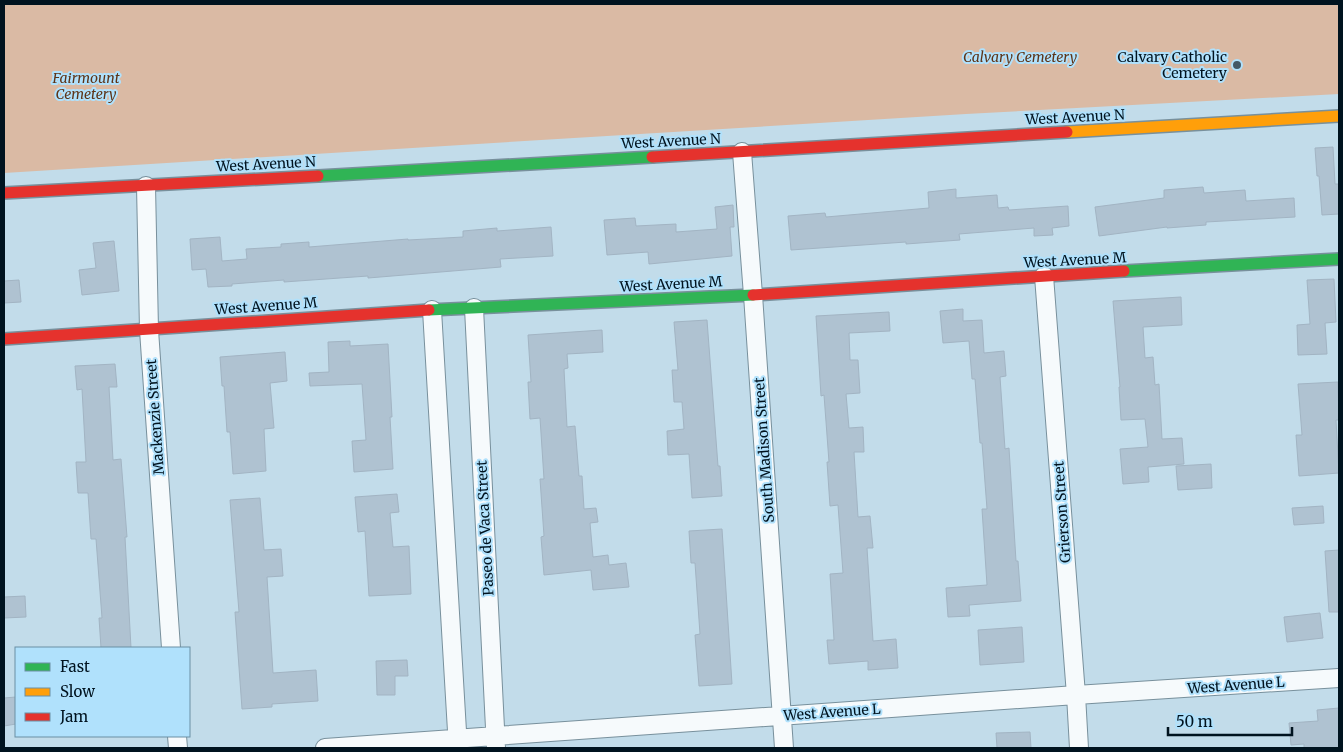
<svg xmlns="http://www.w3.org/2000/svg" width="1343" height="752" viewBox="0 0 1343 752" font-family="Merriweather,serif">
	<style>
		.green { fill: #dabaa4 }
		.building { fill: #afc2d1; stroke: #a2b4c3 }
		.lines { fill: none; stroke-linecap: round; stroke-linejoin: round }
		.street-casing { stroke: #78909c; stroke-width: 20 }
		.fast-casing { stroke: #78909c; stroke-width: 14 }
		.slow-casing { stroke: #78909c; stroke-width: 14 }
		.jam-casing { stroke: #78909c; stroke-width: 14 }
		.street { stroke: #f6fafc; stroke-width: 18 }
		.fast { stroke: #30b455; stroke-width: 11 }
		.slow { stroke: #ff9f0a; stroke-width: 11 }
		.jam { stroke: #e5322d; stroke-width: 11 }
		.poi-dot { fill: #445966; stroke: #b0e1fc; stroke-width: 2 }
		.labels { text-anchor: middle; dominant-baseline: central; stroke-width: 4; stroke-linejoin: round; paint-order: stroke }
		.park-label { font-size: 14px; font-style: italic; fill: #5d3316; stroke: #b0e1fc }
		.poi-label { font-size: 14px; fill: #00131f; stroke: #b0e1fc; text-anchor: end }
		.street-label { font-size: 14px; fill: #00131f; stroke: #b0e1fc }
	</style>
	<rect width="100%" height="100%" fill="#c2dcea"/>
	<path class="green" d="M4 4H1339V94L966 114 4 173Z"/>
	<path class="building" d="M1333 147 1335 184H1339V214L1322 215 1319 176H1317L1315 148Z
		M1203 187 1204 193 1245 190 1246 201 1294 198 1295 217 1206 222V225L1167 228V227L1099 236 1095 207 1164 198V190Z
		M956 189V198L997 195 998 208 1008 207 1009 210 1068 206 1069 226 1052 228 1053 235 1034 236V228L959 234 960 240 906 244V242L791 250 788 216 825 213 826 217 929 208 928 192Z
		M733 205 734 227H730L732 256 649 264 648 252 607 255 604 220 635 218 636 226 676 224V232L717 229 715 207Z
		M551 227 553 256 500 259 501 267 368 278V276L284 282V280L232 284V286L208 287 206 269 192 270 190 239 220 237 222 261 247 259 246 249 281 247V244L309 242V247L408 239V240L463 237V231L497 228V231Z
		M114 241 119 291 82 295 79 270 96 268 93 243Z
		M1334 279 1336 322 1325 323 1327 354 1298 355 1297 325 1310 324 1307 280Z
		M19 280 21 302 4 303V281Z
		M1181 297 1182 325 1143 327 1145 358 1153 357 1155 385 1159 384 1162 439 1182 438 1184 464 1148 467 1149 482 1123 484 1120 449 1148 447 1145 419 1121 420 1119 387H1120L1113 301Z
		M963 309V321L982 320 984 353 1004 351 1006 376 1000 377 1005 449 1009 448 1016 561H1018L1021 601 969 605 970 616 948 617 946 588 987 585 982 509H987L982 443H980L975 379H972L969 341 943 343 940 311Z
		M889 312 890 331 849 333 850 360H858L860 393 846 394 849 428 863 427 864 452H854L858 517 870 516 873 548H867L873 641 896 639 898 668 868 670V661L829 664 827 640H834L830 574 843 573 838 505 830 506 827 462H829L824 395 821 396 816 316Z
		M707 320 718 466H720L722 496 692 498 689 454 668 455 667 431 684 429 682 402H674L672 370H678L674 322Z
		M602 330 603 352 567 354 568 368 564 369 567 427 575 426 579 476H582L584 509 596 508 598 522 590 523 593 557 608 555 609 565 626 563 629 587 593 590 591 570 544 575 541 537 544 536 540 479H544L540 418 530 419 528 382H531L528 335Z
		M350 341V346L388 344 392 417H390L393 469 354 472 352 441 366 440 362 384 310 386 309 373 329 372 328 342Z
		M285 352 287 381 270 383 274 428 264 429 266 471 233 474 230 432H227L224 386H222L220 357Z
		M115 364 117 387H109L113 460 121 459 127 537H125L131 648H101L99 618H102L96 539H91L88 493H78L76 462H86L82 389 77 390 75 366Z
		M1338 382 1339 420H1336L1339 473 1299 476 1296 435H1302L1298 384Z
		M1211 464 1212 488 1178 490 1176 466Z
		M397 494 399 512 390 513 393 547 409 546 411 594 369 596 365 531 358 532 355 497Z
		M260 498 264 550 281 549 283 576 267 577 273 673 316 670 318 701 272 704V707L242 709 235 612H239L230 500Z
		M1323 506 1324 523 1294 525 1292 508Z
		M722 529 732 684 699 686 695 635 700 634 695 563H691L689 531Z
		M1339 550V612H1329L1325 551Z
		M25 596 26 617 4 618V597Z
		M1320 613 1323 638 1287 642 1284 617Z
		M1022 627 1024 662 980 665 978 630Z
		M407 660 408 676H395V695H377L376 661Z
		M16 697V724L4 726V698Z
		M1339 708V748H1304V744L1291 745 1289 723 1318 721 1317 710Z
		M1030 732 1031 748H997L996 733Z"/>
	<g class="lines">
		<g class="street-casing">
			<path id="street" d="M742 152 753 295 784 748
				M146 186 149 330 171 648
				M1044 276 1076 695 1079 748
				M474 308 496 748
				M432 310 458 748
				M177 736 178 748
				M325 748 1076 695 1339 678"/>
		</g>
		<g class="fast-casing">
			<path id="fast" d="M318 176 652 157
				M1124 271 1339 259
				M429 310 753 295"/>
		</g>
		<g class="slow-casing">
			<path id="slow" d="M1067 132 1339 116"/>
		</g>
		<g class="jam-casing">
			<path id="jam" d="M652 157 1067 132
				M4 193 318 176
				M753 295 1124 271
				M4 339 429 310"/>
		</g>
		<use href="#street" class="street"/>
		<use href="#fast" class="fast"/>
		<use href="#slow" class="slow"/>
		<use href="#jam" class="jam"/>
	</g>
	<circle class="poi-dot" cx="1237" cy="65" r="5"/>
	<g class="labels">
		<g class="park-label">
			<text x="1020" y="57">Calvary Cemetery</text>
			<text x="86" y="78">Fairmount<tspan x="86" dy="16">Cemetery</tspan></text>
		</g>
		<g class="poi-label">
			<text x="1227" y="57">Calvary Catholic<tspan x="1227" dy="16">Cemetery</tspan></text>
		</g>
		<g class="street-label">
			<text transform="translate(1075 117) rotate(-3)">West Avenue N</text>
			<text transform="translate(671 141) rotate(-3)">West Avenue N</text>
			<text transform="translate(266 164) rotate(-3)">West Avenue N</text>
			<text transform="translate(1075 260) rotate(-3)">West Avenue M</text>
			<text transform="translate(671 284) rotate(-3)">West Avenue M</text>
			<text transform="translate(266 306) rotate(-4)">West Avenue M</text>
			<text transform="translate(155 417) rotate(-94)">Mackenzie Street</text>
			<text transform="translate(764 450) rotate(-94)">South Madison Street</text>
			<text transform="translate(1062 512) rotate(-94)">Grierson Street</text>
			<text transform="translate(485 528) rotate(-93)">Paseo de Vaca Street</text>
			<text transform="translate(1236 685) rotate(-4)">West Avenue L</text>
			<text transform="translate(832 712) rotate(-4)">West Avenue L</text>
		</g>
	</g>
	<rect width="1343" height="752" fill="none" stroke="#00131f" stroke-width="10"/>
	<rect x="15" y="647" width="175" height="90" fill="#b0e1fc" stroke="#6a8fa4"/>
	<rect x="25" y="663" width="25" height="8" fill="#30b455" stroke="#6a8fa4"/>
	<text x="60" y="672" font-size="15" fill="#00131f">Fast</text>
	<rect x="25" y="688" width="25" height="8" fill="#ff9f0a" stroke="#6a8fa4"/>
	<text x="60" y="697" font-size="15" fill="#00131f">Slow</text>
	<rect x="25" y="713" width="25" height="8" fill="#e5322d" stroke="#6a8fa4"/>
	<text x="60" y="722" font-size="15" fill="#00131f">Jam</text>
	<path d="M1168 727v8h124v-8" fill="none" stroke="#00131f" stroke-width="2.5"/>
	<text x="1176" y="727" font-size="15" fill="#00131f" stroke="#b0e1fc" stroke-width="4" paint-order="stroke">50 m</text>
</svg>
